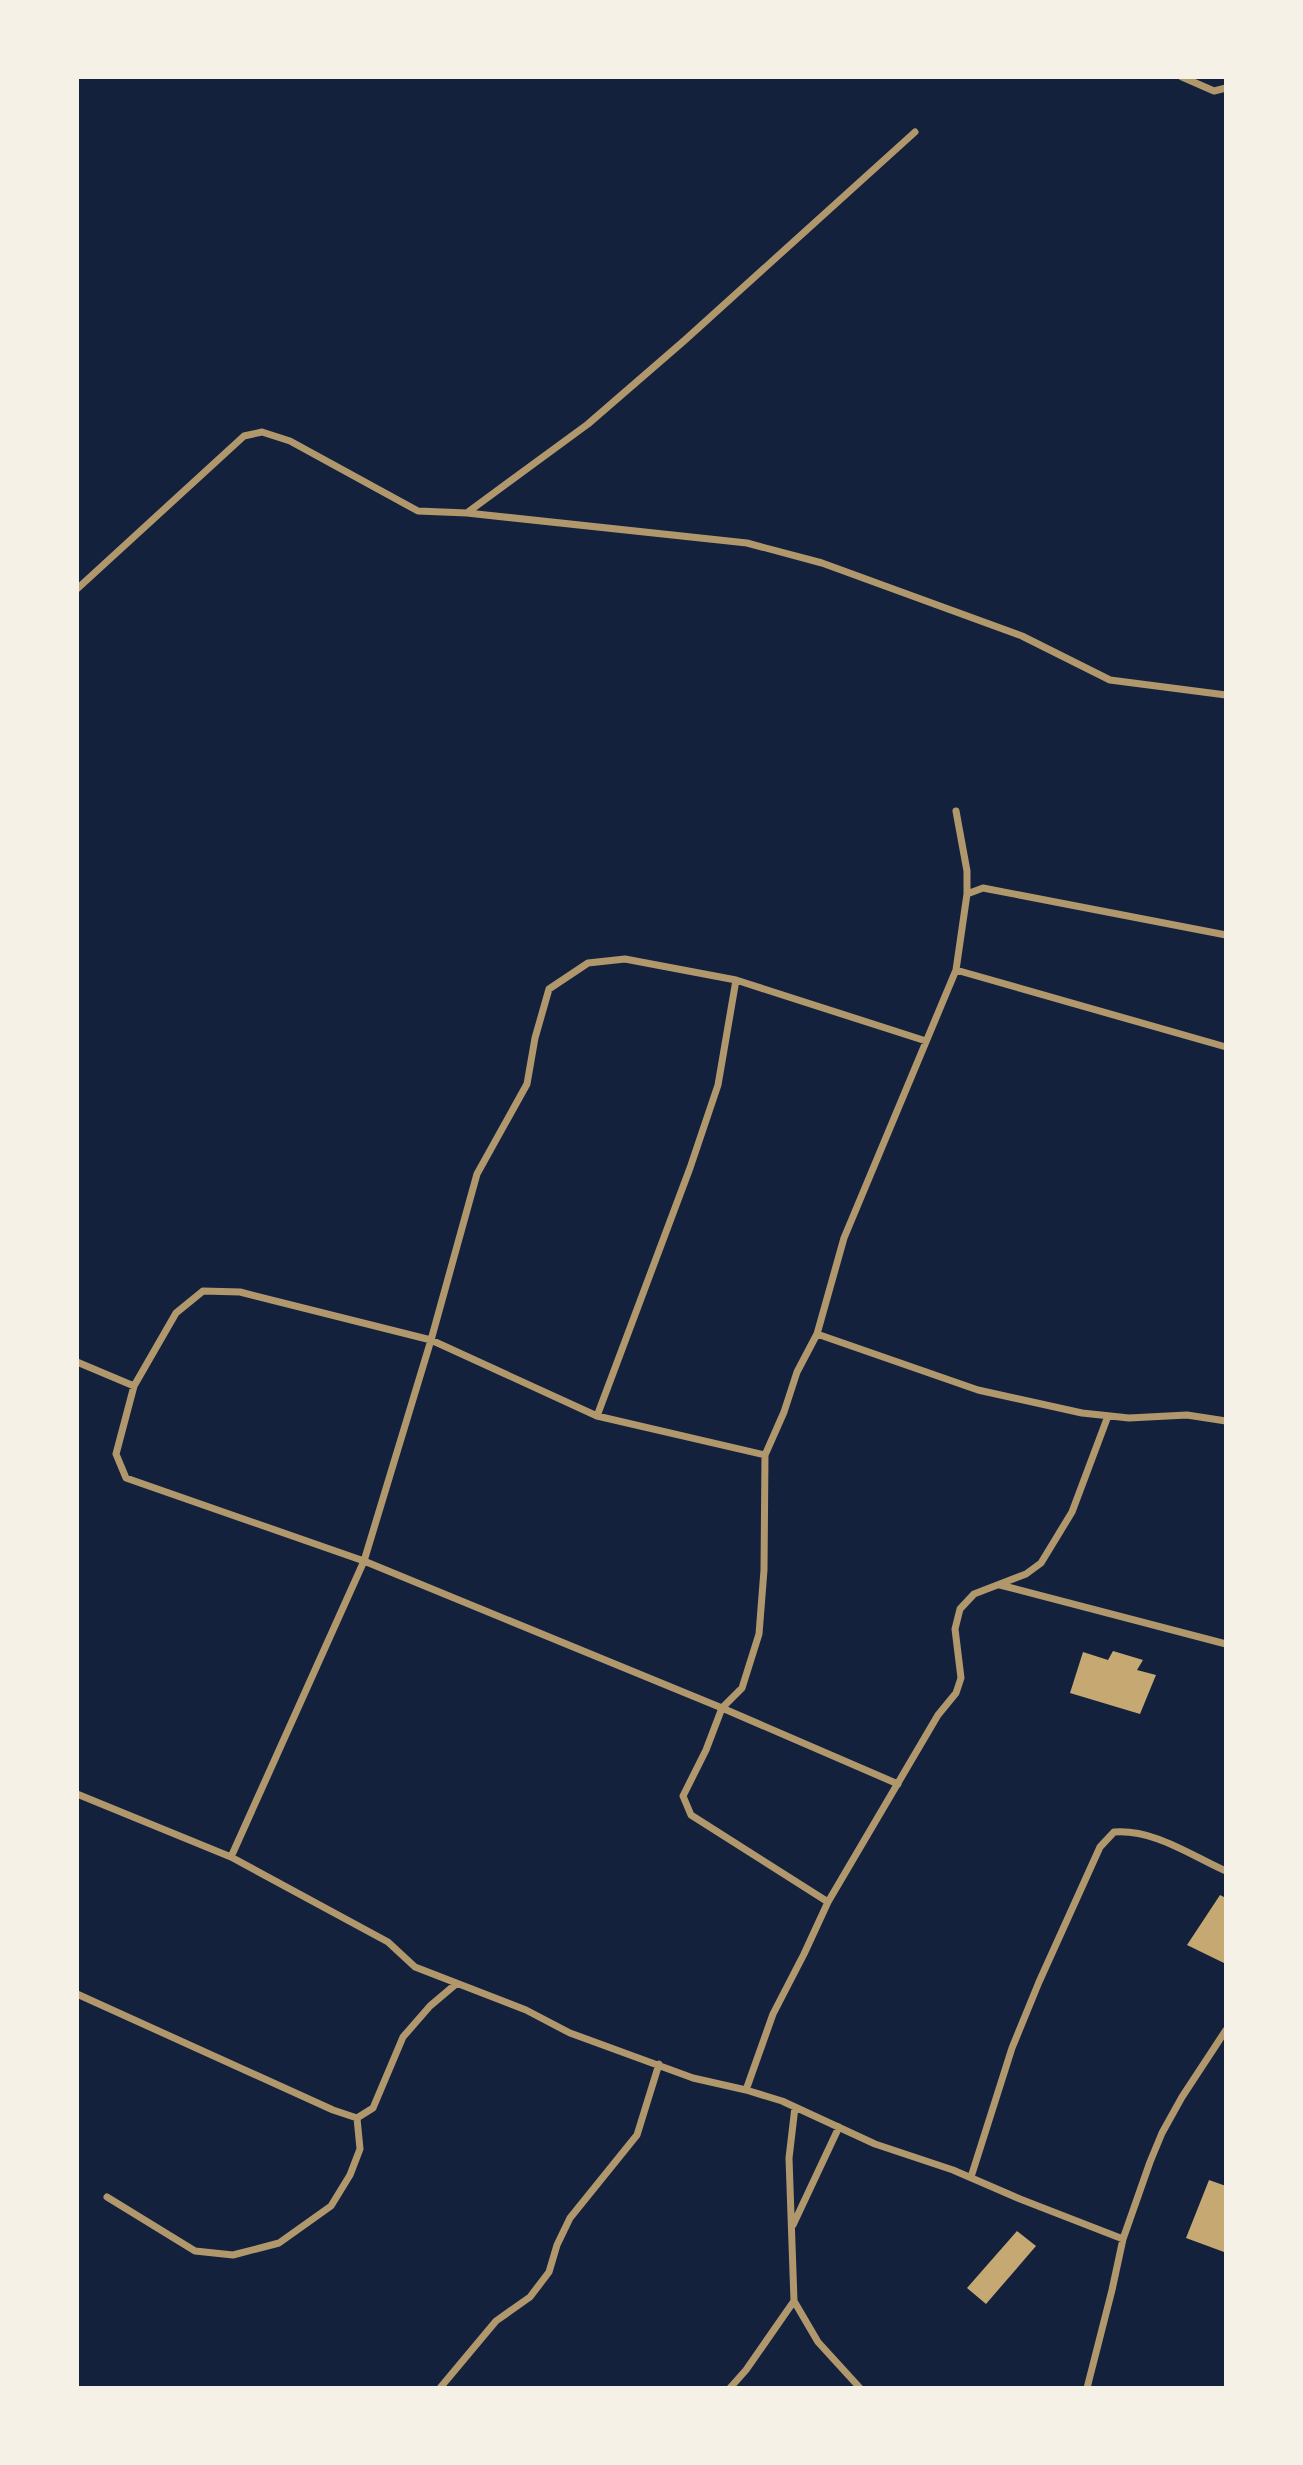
<svg xmlns="http://www.w3.org/2000/svg" width="1303" height="2465" viewBox="0 0 1303 2465" font-family="Ubuntu,sans-serif">
	<style>
		.building { fill: #c6a872 }
		.lines { fill: none; stroke-linecap: round; stroke-linejoin: round }
		.minor { stroke: #b1986c; stroke-width: 7 }
	</style>
	<rect width="100%" height="100%" fill="#14213d"/>
	<path class="building" d="M1113 1651 1143 1660 1137 1670 1156 1675 1140 1714 1070 1693 1083 1652 1108 1660Z
		M1220 1895 1226 1898V1964L1187 1945Z
		M1209 2180 1226 2186V2247L1224 2252 1186 2238Z
		M1017 2231 1036 2246 986 2304 967 2288Z"/>
	<g class="lines">
		<path class="minor" d="M1182 77 1214 91 1226 88
			M468 512 588 424 685 340 915 132
			M77 589 244 436 262 432 290 441 418 511 467 513 747 543 822 563 1022 636 1110 680 1226 695
			M956 811 967 871V894
			M1226 935 983 888 967 894 956 970 1226 1047
			M817 1334 978 1390 1082 1413 1129 1418 1187 1415 1226 1421
			M77 1362 134 1386
			M597 1416 690 1168 718 1085 736 980
			M765 1455 784 1412 797 1372 817 1334 844 1238 956 970
			M1000 1585 1226 1644
			M77 1794 231 1857 388 1942 415 1967 526 2010 570 2033 693 2078 746 2090 782 2101 875 2144 953 2170 1020 2199 1123 2239
			M231 1857 364 1561 431 1340 477 1174 527 1084 535 1038 549 989 588 963 625 959 736 980 926 1041
			M828 1902 691 1815 683 1796 706 1750 722 1708 742 1688 759 1634 764 1570 765 1455 597 1416 431 1340 240 1292 203 1291 176 1313 134 1386 116 1454 126 1478 364 1561 722 1708 898 1784
			M77 1994 333 2110 357 2118 373 2108 403 2037 430 2006 456 1984
			M746 2090 773 2014 804 1954 828 1902 938 1715 956 1693 961 1678 955 1629 960 1609 974 1594 1026 1574 1041 1563 1072 1512 1108 1416
			M795 2107 789 2158 794 2301 818 2342 860 2388
			M971 2177 1012 2048 1039 1982 1100 1847 1114 1832C1154 1829 1190 1855 1226 1871
			M107 2197 195 2251 233 2255 279 2243 331 2206 350 2175 360 2149 357 2118
			M793 2225 839 2127
			M440 2388 496 2321 530 2297 549 2272 557 2245 570 2218 637 2135 659 2064
			M730 2388 746 2370 794 2301
			M1087 2388 1112 2290 1123 2239 1150 2162 1162 2133 1182 2097 1226 2030"/>
	</g>
	<rect width="1303" height="2465" fill="none" stroke="#f6f1e7" stroke-width="158"/>
</svg>
